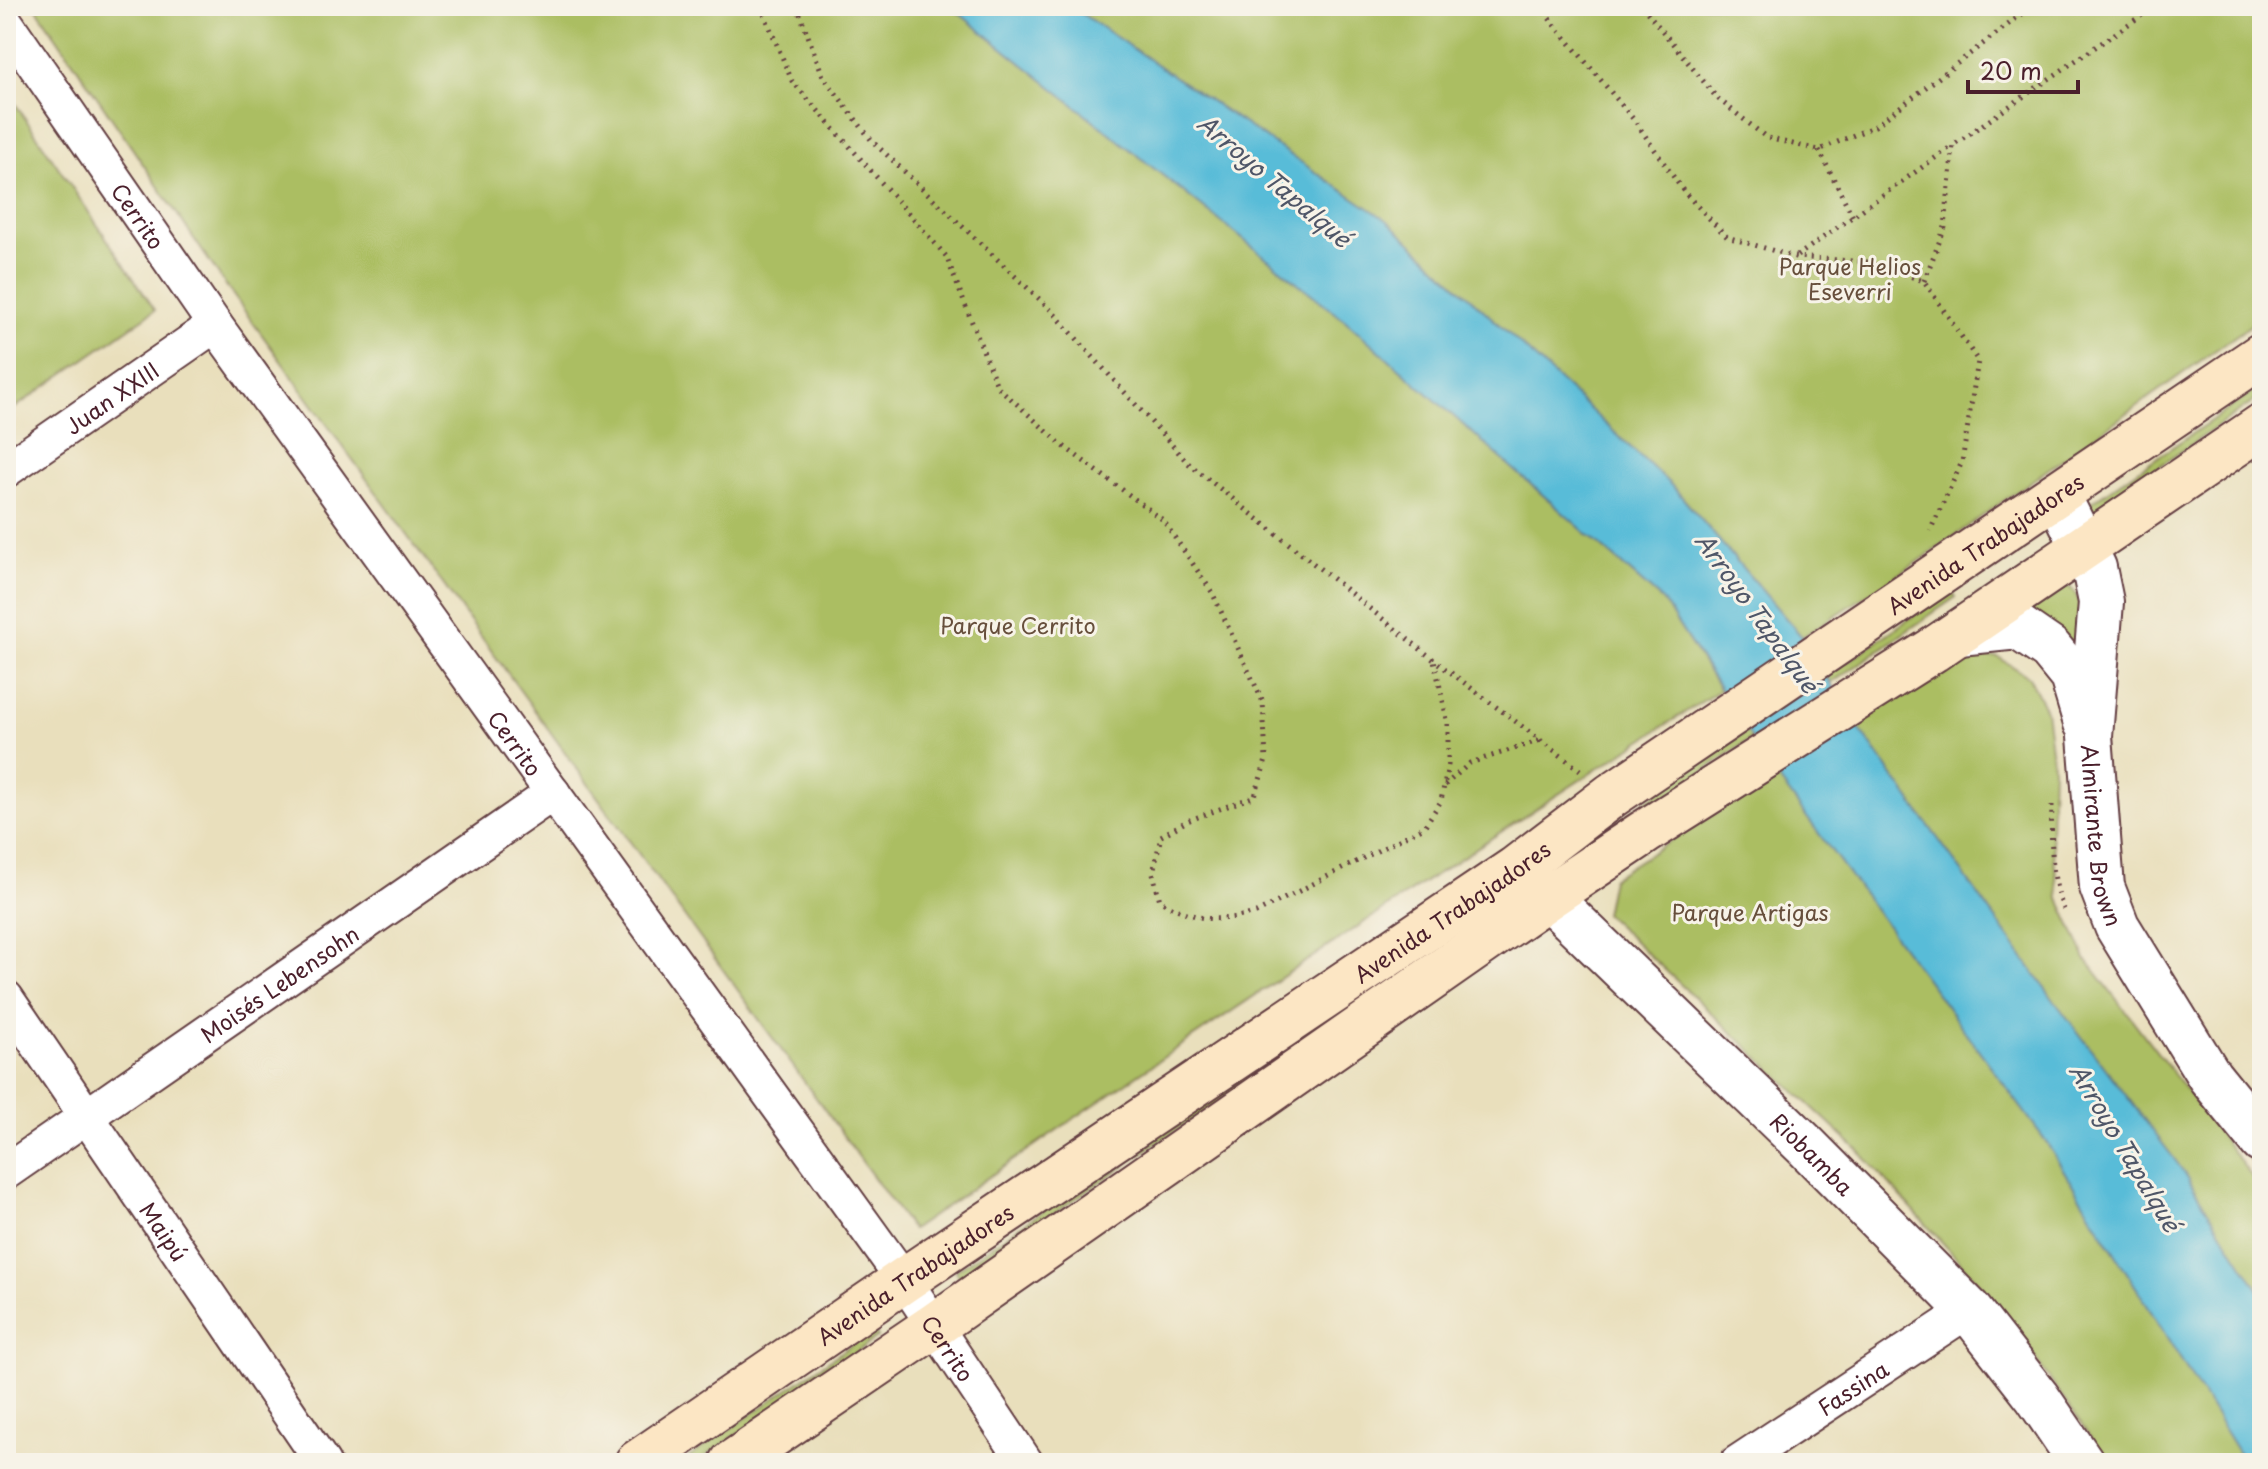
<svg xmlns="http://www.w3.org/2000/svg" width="2268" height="1469" viewBox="0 0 2268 1469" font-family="'Playpen Sans',sans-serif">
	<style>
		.green { fill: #abbe62; stroke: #7a6e46; stroke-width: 2 }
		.water { fill: #59bcd8; stroke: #526e82; stroke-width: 2 }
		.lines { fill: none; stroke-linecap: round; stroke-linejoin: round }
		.minor-casing { stroke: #623c41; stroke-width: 38 }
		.tertiary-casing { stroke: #623c41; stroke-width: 48 }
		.secondary-casing { stroke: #623c41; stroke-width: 48 }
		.path { stroke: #623c41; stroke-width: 5; stroke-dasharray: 2 6; stroke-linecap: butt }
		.minor { stroke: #fff; stroke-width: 34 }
		.tertiary { stroke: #fff; stroke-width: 44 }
		.secondary { stroke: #fce6c4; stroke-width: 44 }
		.labels { text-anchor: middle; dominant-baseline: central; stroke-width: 6; stroke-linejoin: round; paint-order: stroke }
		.street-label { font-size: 22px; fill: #4a1f2b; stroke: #f7f3e8 }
		.park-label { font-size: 22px; fill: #674f3c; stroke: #f7f3e8 }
		.water-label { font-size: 24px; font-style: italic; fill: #4f5668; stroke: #f7f3e8 }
	</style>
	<rect width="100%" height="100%" fill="#f7f3e8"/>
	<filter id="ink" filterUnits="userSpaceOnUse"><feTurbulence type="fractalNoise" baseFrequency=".0125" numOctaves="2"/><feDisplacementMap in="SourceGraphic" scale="16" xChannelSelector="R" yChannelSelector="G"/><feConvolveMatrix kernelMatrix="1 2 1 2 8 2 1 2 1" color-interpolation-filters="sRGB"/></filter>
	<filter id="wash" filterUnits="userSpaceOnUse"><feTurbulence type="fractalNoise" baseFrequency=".006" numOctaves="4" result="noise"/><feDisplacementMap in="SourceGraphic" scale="32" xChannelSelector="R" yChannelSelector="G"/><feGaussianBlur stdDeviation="1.8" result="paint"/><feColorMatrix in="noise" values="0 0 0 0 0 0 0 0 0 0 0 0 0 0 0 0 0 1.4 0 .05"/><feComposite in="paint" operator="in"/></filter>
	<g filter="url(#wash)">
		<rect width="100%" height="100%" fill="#e9dfbc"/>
		<path class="green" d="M35 6H950L1347 322 1663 601 1720 690C1447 864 1179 1045 912 1230L225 284Z
			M1070 6H2262V317L1915 564 1802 637 1674 488 1388 221Z
			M6 90 155 310 6 414Z
			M2262 386V396L2088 515 2083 508Z
			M2066 584C2089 601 2083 633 2083 659L2034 616 2031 606Z
			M1951 590 1956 597 1577 859 1572 852Z
			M1969 655 1998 657 2029 677 2046 710 2053 766 2051 835 2059 899 2086 959 2262 1190V1295L2178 1164 2053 999 1855 723 1948 665Z
			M1775 774 2043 1137 2245 1463H2108L1993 1298 1858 1150 1605 914 1612 878Z
			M1490 905 1495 911 960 1278 955 1271Z
			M873 1330 878 1337 696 1463H681Z"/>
		<path class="water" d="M950 6H1070L1388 221 1674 488 1802 637 1855 723 2053 999 2178 1164 2262 1295V1463H2245L2043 1137 1775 774 1663 601 1347 322Z"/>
	</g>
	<g filter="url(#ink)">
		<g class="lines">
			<g class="minor-casing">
				<g id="minor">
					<path id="s1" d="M6 23 215 325 904 1280 1026 1463"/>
					<path id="s2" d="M6 470 215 325"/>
					<path id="s3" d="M6 998 323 1463"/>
					<path id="s4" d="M6 1172 553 793"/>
					<path id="s5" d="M1737 1463 1969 1310"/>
				</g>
			</g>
			<g class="tertiary-casing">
				<g id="tertiary">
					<path id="s6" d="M2057 494 2094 568 2101 602 2090 736 2102 887 2117 926 2210 1077 2262 1141"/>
					<path d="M1959 633 2018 627 2050 649 2072 676 2086 723"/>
					<path id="s7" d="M1519 873 1548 897 1805 1145 1969 1310 2037 1397 2082 1463"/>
				</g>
			</g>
			<g class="secondary-casing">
				<g id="secondary">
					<path id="s8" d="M637 1463 904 1280 1515 869 1612 795 2262 355"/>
					<path d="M732 1463 935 1325 1548 897 1645 832 1933 650 2262 426"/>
				</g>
			</g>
			<path class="path" d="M761 6 792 81 946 256 997 386 1062 445 1163 520 1212 592 1263 702 1266 760 1255 796 1187 821 1161 836 1153 873 1160 901C1199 921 1213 923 1256 913L1424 827 1441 801 1448 765V724L1434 660
				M797 6 823 76 872 141 1051 310 1188 463 1434 660 1580 770
				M1539 6 1635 121 1684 192 1727 237 1795 257 1867 262 1924 281 1978 361 1962 462 1930 531
				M1642 6 1717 98 1767 138 1819 150 1875 126 2026 11 2036 6
				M1819 150 1853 217
				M1797 256 1952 146
				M1924 281 1945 227 1953 145 2155 6
				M1445 785 1470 763 1541 740
				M2052 805C2051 838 2050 879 2064 909"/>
			<use href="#minor" class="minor"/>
			<use href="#tertiary" class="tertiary"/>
			<use href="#secondary" class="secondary"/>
		</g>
	</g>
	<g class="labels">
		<g class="street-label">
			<text stroke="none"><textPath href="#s1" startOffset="234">Cerrito</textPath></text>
			<text stroke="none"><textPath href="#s2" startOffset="128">Juan XXIII</textPath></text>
			<text stroke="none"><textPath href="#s8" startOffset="1632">Avenida Trabajadores</textPath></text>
			<text stroke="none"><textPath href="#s1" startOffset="882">Cerrito</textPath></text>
			<text stroke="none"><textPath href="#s6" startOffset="352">Almirante Brown</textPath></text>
			<text stroke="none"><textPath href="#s8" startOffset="984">Avenida Trabajadores</textPath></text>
			<text stroke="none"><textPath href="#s4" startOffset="332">Moisés Lebensohn</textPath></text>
			<text stroke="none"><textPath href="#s7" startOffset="406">Riobamba</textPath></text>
			<text stroke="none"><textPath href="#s3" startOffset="282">Maipú</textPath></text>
			<text stroke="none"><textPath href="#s8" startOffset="336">Avenida Trabajadores</textPath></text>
			<text stroke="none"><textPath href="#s1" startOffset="1626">Cerrito</textPath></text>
			<text stroke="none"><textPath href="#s5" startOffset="138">Fassina</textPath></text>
		</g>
		<g class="park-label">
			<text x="1850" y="265">Parque Helios<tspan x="1850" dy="25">Eseverri</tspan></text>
			<text x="1018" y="624">Parque Cerrito</text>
			<text x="1750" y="911">Parque Artigas</text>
		</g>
		<g class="water-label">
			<text transform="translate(1275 180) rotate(40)">Arroyo Tapalqué</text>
			<text transform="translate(1758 612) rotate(54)">Arroyo Tapalqué</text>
			<text transform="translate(2126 1147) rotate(59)">Arroyo Tapalqué</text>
		</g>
	</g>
	<rect width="2268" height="1469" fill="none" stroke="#f7f3e8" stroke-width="32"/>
	<path d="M1968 80v12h110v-12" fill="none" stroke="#4a1f2b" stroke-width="4"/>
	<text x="1980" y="80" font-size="24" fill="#4a1f2b" stroke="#f7f3e8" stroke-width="6" paint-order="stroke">20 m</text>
</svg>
